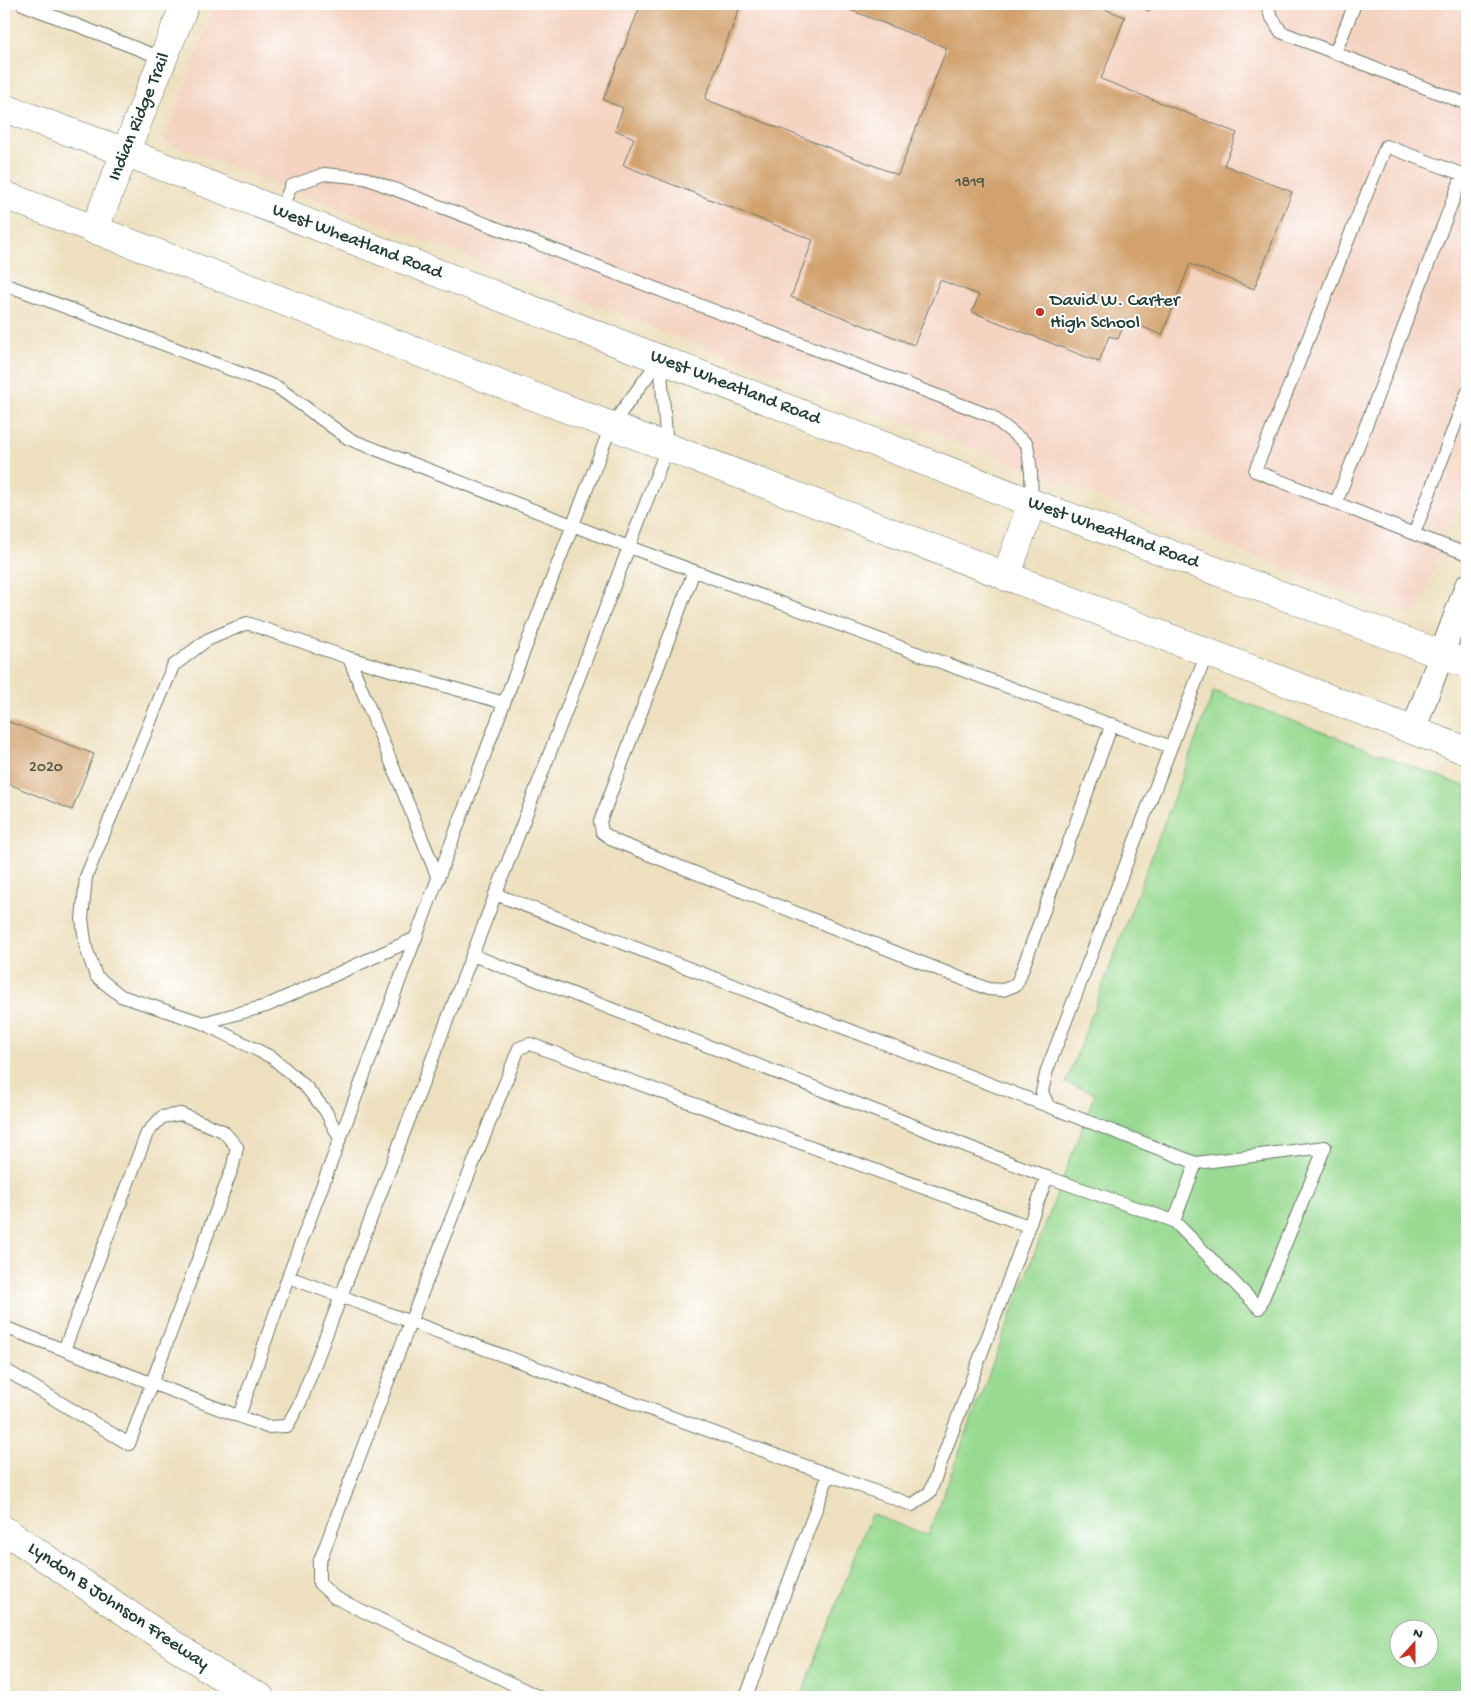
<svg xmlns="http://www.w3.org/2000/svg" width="1471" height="1701" viewBox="0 0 1471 1701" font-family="'Gochi Hand',sans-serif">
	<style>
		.built { fill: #f4d3c1 }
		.grass { fill: #98da91; stroke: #5c8c62; fill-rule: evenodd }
		.building { fill: #d2a16d }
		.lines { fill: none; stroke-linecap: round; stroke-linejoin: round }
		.lane-casing { stroke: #677665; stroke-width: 14 }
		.street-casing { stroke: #677665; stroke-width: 26 }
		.secondary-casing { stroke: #677665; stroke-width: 29 }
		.lane { stroke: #fff; stroke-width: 12 }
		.street { stroke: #fff; stroke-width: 24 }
		.secondary { stroke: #fff; stroke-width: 28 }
		.poi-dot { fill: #c8321e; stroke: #fff; stroke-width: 2 }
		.labels { text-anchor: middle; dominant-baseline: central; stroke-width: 4; stroke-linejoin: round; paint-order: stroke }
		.number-label { font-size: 16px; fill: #4c5642 }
		.street-label { font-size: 19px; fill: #1f3d34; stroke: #fff }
		.poi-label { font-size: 19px; fill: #1f3d34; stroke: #fff; text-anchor: start }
	</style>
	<rect width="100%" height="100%" fill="#fff"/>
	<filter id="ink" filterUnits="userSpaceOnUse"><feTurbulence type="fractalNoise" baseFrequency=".02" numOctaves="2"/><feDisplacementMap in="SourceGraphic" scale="10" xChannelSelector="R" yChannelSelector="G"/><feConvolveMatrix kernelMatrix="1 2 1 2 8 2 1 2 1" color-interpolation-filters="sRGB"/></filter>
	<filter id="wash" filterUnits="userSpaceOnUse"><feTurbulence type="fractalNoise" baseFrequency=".0096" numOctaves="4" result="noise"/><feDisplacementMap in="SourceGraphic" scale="20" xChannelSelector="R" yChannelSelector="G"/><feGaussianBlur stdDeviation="1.12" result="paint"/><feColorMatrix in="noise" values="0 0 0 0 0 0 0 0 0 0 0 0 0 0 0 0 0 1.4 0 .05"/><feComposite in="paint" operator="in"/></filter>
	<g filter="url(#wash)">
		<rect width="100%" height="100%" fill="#eee0bf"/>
		<path class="built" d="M216 4H1467V482L1415 617 164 141Z"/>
		<path class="grass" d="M1214 691 1467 787V1697H801L871 1514 928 1535 1095 1093 1066 1083ZM1398 1628H1428V1658H1398Z"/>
		<g id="blocks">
			<path class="building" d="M641 4H741L705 99 898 175 947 48 835 4H1091L1125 17 1101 79 1237 133 1224 165 1292 192 1254 289 1190 264 1162 335 1126 320 1118 339 1109 336 1099 362 972 312 979 295 940 280 914 345 791 297 813 240 623 165 634 138 615 130 623 108 603 100Z
				M1131 4H1152L1149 11Z
				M4 720 94 754 72 810 4 782Z"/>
		</g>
	</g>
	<g filter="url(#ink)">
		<use href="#blocks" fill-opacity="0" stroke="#677665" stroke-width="1"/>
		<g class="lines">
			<g class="lane-casing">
				<path id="lane" d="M22 4 164 59
					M1267 4 1270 14 1281 32 1467 104
					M1335 53 1355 4
					M280 212 291 186 324 174 365 178 991 416 1027 444 1031 472 1032 503
					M4 284 277 387 349 439 629 547 1171 747
					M1467 393 1414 534 1467 554
					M1336 503 1463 174
					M1414 534 1255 471 1386 146 1467 176
					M694 571 600 822 602 832 615 841 988 989 1003 990 1016 985 1020 976 1112 724
					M349 658 438 878
					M472 955 1047 1177 1174 1221 1259 1308 1325 1147 1196 1163 495 894
					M203 1023 266 1006 416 938
					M1048 1105 1042 1092 1047 1070 1207 653
					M340 1139 325 1110 306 1087 273 1058 203 1023 121 996 96 976 86 948 82 919 86 877 173 666 207 640 247 623 349 658 504 703
					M1174 1221 1196 1163
					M288 1277 912 1505 930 1492 1047 1177
					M4 1327 267 1427 287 1426 300 1403 667 448 660 359
					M4 1369 129 1444 233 1166 237 1147 223 1131 181 1114 162 1117 147 1133 64 1350
					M239 1416 288 1277 504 703 611 426 660 359
					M539 1697 334 1597 319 1583V1563L410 1323 519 1048 530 1044 1028 1226
					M746 1697 829 1474"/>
			</g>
			<g class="street-casing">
				<path id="street" d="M1413 731 1467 586"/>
			</g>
			<g class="secondary-casing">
				<path id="secondary" d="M4 108 125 152 1032 503 1467 664
					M4 195 1467 751
					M94 230 185 4
					M1006 577 1032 503
					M4 1530 217 1674 260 1697"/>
			</g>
			<use href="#lane" class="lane"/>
			<use href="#street" class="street"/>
			<use href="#secondary" class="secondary"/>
		</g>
	</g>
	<circle class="poi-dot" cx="1040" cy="312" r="5"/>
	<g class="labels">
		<g class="number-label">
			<text x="970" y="183">1819</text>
			<text x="46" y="768">2020</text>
		</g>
		<g class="street-label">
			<text transform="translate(140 117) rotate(-68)">Indian Ridge Trail</text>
			<text transform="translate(357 242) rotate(21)">West Wheatland Road</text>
			<text transform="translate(735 388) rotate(21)">West Wheatland Road</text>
			<text transform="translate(1113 533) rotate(20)">West Wheatland Road</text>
			<text transform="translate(118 1607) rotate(34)">Lyndon B Johnson Freeway</text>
		</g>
		<g class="poi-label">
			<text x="1050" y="301">David W. Carter<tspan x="1050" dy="22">High School</tspan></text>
		</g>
	</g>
	<rect width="1471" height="1701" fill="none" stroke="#fff" stroke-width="20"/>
	<g transform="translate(1414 1644) rotate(21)"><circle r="24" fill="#ffffff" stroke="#a5b1ae"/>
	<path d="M0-4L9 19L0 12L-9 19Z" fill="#c8321e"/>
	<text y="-8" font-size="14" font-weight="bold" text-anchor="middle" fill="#1f3d34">N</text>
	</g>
</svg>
